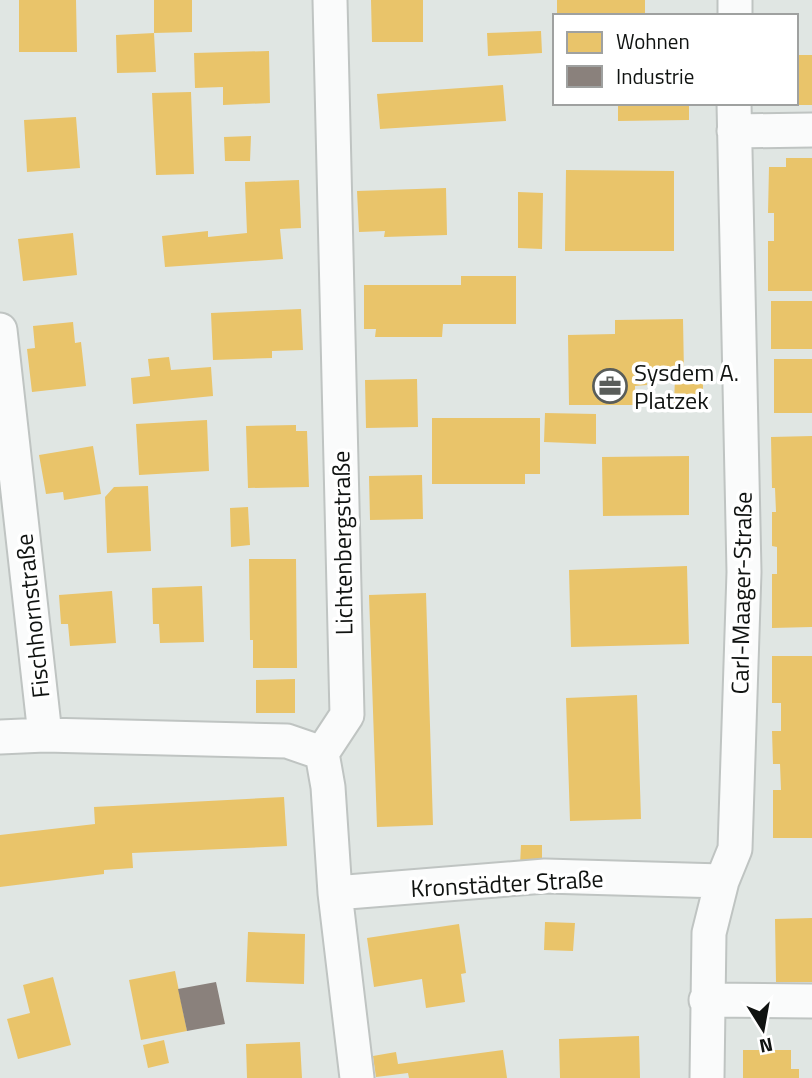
<svg xmlns="http://www.w3.org/2000/svg" width="812" height="1078" viewBox="0 0 812 1078" font-family="'Titillium Web',sans-serif">
	<style>
		.homes { fill: #e9c46a }
		.industry { fill: #8a817c }
		.lines { fill: none; stroke-linecap: round; stroke-linejoin: round }
		.minor-casing { stroke: #bfc4c2; stroke-width: 37 }
		.minor { stroke: #fafbfb; stroke-width: 33 }
		.labels { text-anchor: middle; dominant-baseline: central; stroke-width: 7; stroke-linejoin: round; paint-order: stroke }
		.poi-label { font-size: 24px; fill: #101311; stroke: #fff; text-anchor: start }
		.street-label { font-size: 24px; fill: #101311; stroke: #fff }
	</style>
	<rect width="100%" height="100%" fill="#e0e6e3"/>
	<path class="homes" d="M19 0H76L77 52H19Z
		M154 0H192V32L154 33Z
		M371 0H423V42H372Z
		M557 0H645V16H557Z
		M541 31 542 53 488 56 487 33Z
		M154 33 156 72 117 73 116 35Z
		M269 51 270 103 223 105V87L195 88 194 53Z
		M796 55H812V105H796Z
		M503 85 506 121 380 129 377 94Z
		M191 92 194 174 156 175 152 93Z
		M618 103H689V120L618 121Z
		M76 117 80 168 27 172 24 120Z
		M251 136 250 161H225L224 137Z
		M786 158H812V291H768V241H774V213H768L769 167H786Z
		M566 170 674 171V251H565Z
		M299 180 301 228 280 229 283 259 165 267 162 236 208 231V237L247 233 245 182Z
		M446 188 447 235 384 237 385 231 359 232 357 191Z
		M518 192 543 193 542 249 518 248Z
		M73 233 77 275 23 281 18 239Z
		M461 276H516V324H443L442 337H375L376 329H364V285H461Z
		M771 301H812V349H771Z
		M301 309 303 350 272 351V358L213 360 211 313Z
		M683 319 684 373H646L647 385 635 386V405H569L568 335 615 334V320Z
		M73 322 75 343 81 342 86 386 32 392 27 349 35 348 33 326Z
		M169 357 171 370 211 367 213 396 133 404 131 378 150 376 148 359Z
		M774 359H812V413H774Z
		M675 377 703 378V405H674Z
		M417 379 418 427 366 428 365 380Z
		M545 413 596 414V444L544 442Z
		M432 418H540V474H525V484H432Z
		M207 420 209 471 139 475 136 424Z
		M296 425V431H307L309 487 248 488 246 426Z
		M812 436V627L772 628V574H777V547L772 546V512H776L775 488H772L771 437Z
		M93 446 101 494 64 500 63 492 46 494 39 455Z
		M689 456V515L603 516 602 457Z
		M422 475 423 519 370 520 369 476Z
		M148 486 151 551 107 553 105 497 114 487Z
		M248 507 250 545 231 547 230 508Z
		M249 559H296L297 668H253V640H250Z
		M687 566 689 644 571 647 569 570Z
		M202 586 204 642 160 643 159 624H153L152 588Z
		M112 591 116 643 70 646 68 624H61L59 595Z
		M426 593 433 825 377 827 369 595Z
		M772 656H812V838H773V790H781L780 764H773L772 731H781V703H772Z
		M295 679V713H256V680Z
		M637 695 641 819 570 821 566 698Z
		M284 797 287 846 132 853 133 868 104 870V874L0 887V835L95 824 94 807Z
		M521 845H542V865H520Z
		M812 918V982H776L775 919Z
		M545 922 575 923 573 951 544 950Z
		M459 924 466 973 461 974 465 1002 426 1008 422 979 374 987 367 938Z
		M248 932 305 934 304 984 246 982Z
		M175 971 187 1031 141 1040 129 980Z
		M53 977 71 1045 18 1059 7 1019 30 1013 23 985Z
		M639 1036 640 1078H560L559 1039Z
		M164 1040 169 1063 148 1068 143 1045Z
		M300 1042 302 1078H247L246 1044Z
		M503 1050 507 1078H409L408 1073 376 1077 373 1056 396 1052 398 1064Z
		M743 1050H791V1069H799V1078H743Z"/>
	<path class="industry" d="M216 982 225 1024 187 1031 178 989Z"/>
	<g class="lines">
		<g class="minor-casing">
			<path id="minor" d="M330 0 347 715 322 753 328 787 335 893 357 1078
				M735 16V0
				M734 131 812 130
				M0 330 45 735
				M0 737 45 735 287 741 322 753
				M335 893 545 876 722 881
				M706 1000 812 1001
				M707 1078 709 933 722 881 735 849 744 572 734 103"/>
		</g>
		<use href="#minor" class="minor"/>
	</g>
	<defs>
		<g id="office-ring" transform="scale(1.75)"><circle r="9.5" fill="#fff" stroke="#595d5a" stroke-width="1.5"/><path d="M-6-3h4V-5.5h4V-3h4V5H-6ZM-1-4.5V-3h2v-1.5ZM-6 0V1H6V0Z" fill="#595d5a"/></g>
	</defs>
	<g fill-rule="evenodd">
		<use href="#office-ring" x="610" y="386"/>
	</g>
	<g class="labels">
		<g class="poi-label">
			<text x="634" y="372">Sysdem A.<tspan x="634" dy="28">Platzek</tspan></text>
		</g>
		<g class="street-label">
			<text transform="translate(342 543) rotate(-91)">Lichtenbergstraße</text>
			<text transform="translate(741 593) rotate(-89)">Carl-Maager-Straße</text>
			<text transform="translate(32 616) rotate(-96)">Fischhornstraße</text>
			<text transform="translate(507 883) rotate(-3)">Kronstädter Straße</text>
		</g>
	</g>
	<rect x="553" y="14" width="245" height="91" fill="#ffffff" stroke="#9fa1a0" stroke-width="2"/>
	<rect x="567" y="32" width="35" height="21" fill="#e9c46a" stroke="#9fa1a0" stroke-width="2"/>
	<text x="616" y="49" font-size="21" fill="#101311">Wohnen</text>
	<rect x="567" y="66" width="35" height="21" fill="#8a817c" stroke="#9fa1a0" stroke-width="2"/>
	<text x="616" y="84" font-size="21" fill="#101311">Industrie</text>
	<g transform="translate(763 1029) rotate(169)" stroke="#ffffff" stroke-width="5" paint-order="stroke">
	<path d="M0-5L12 26L0 18L-12 26Z" fill="#101311"/>
	<text y="-10" font-size="19" font-weight="bold" text-anchor="middle" fill="#101311">N</text>
	</g>
</svg>
